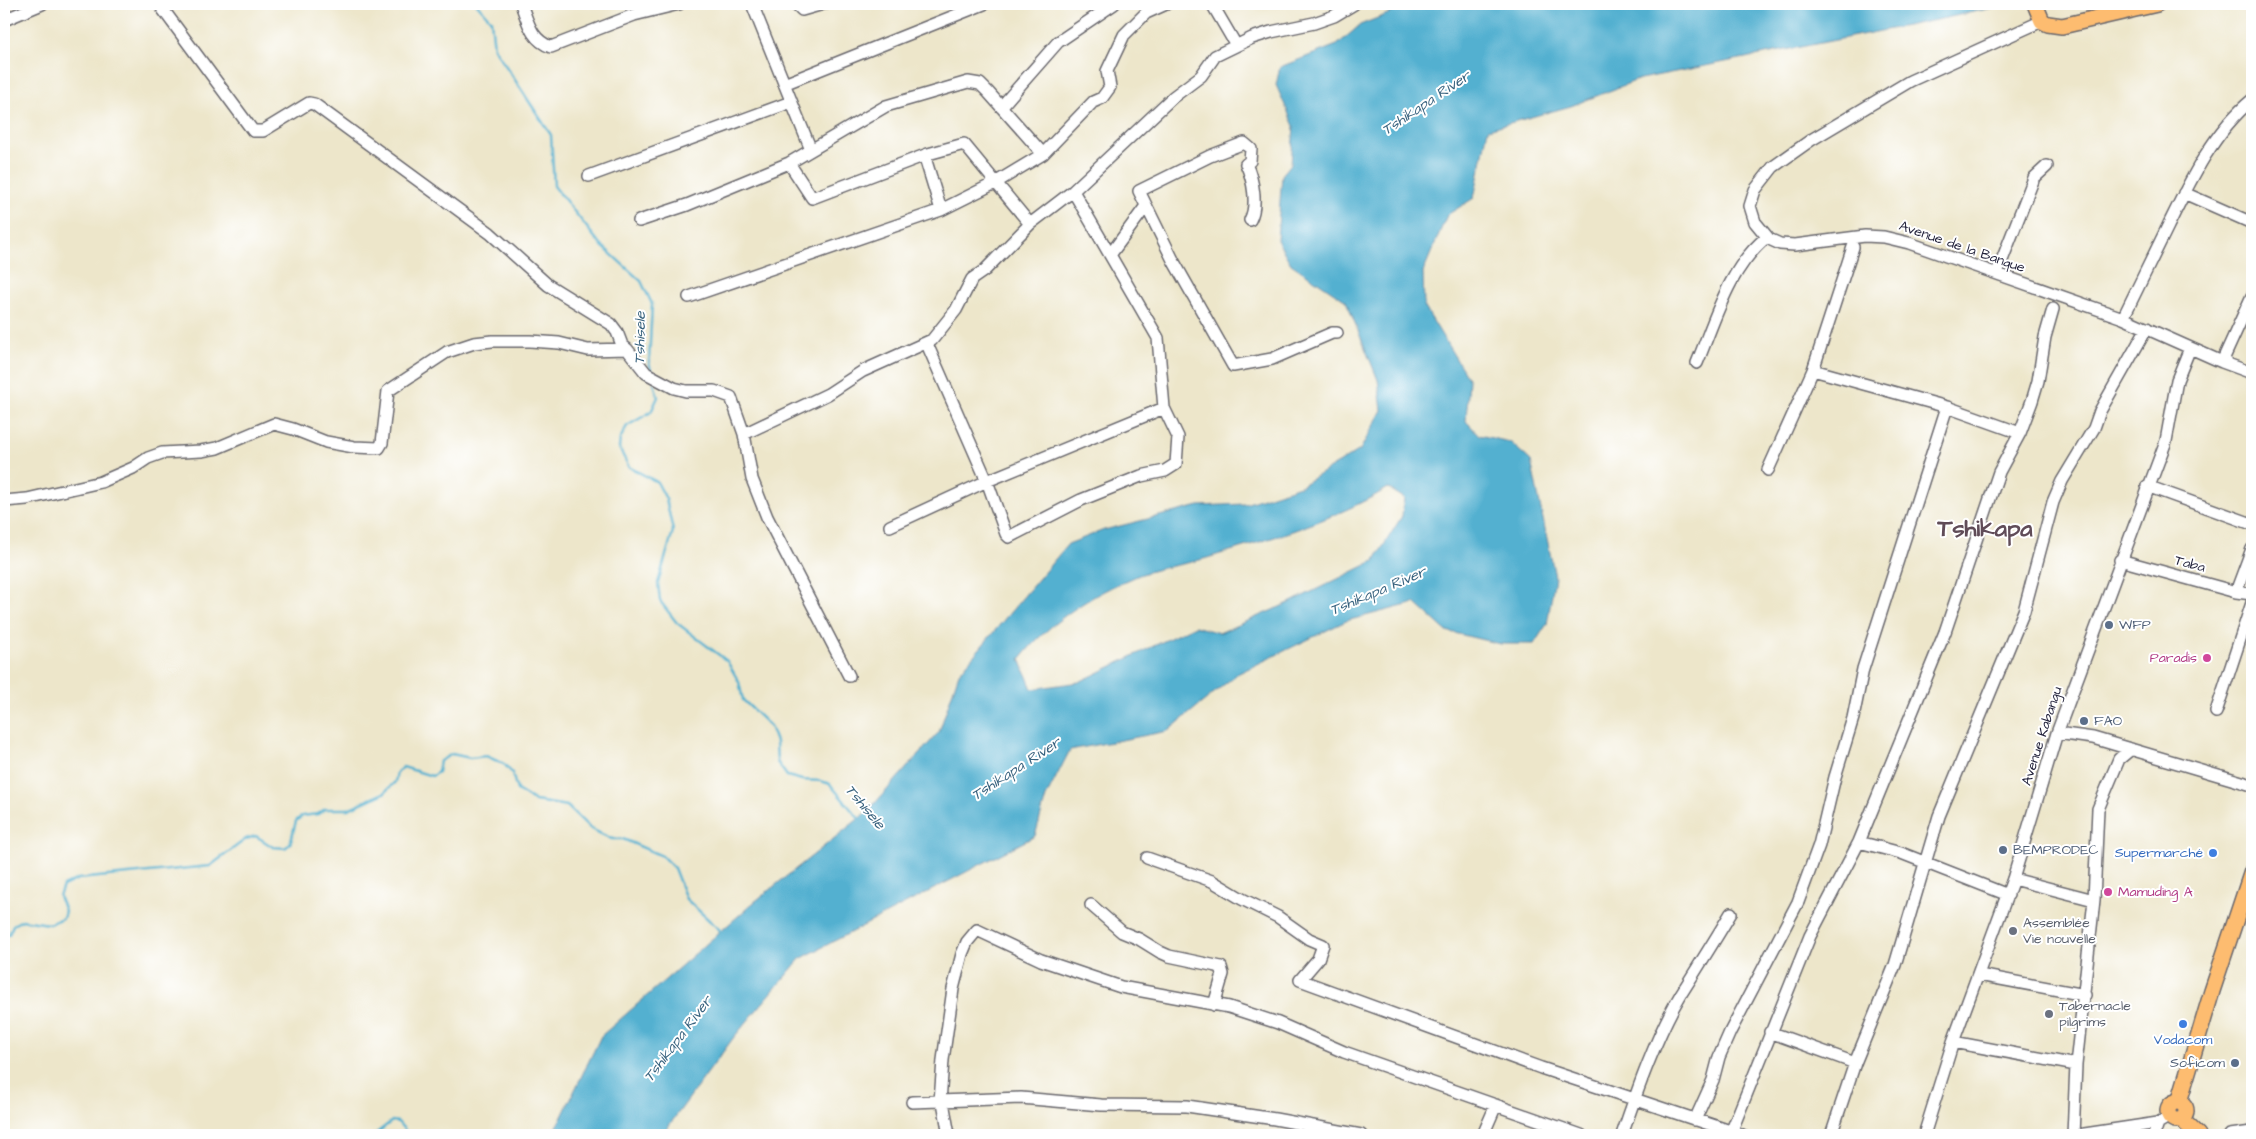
<svg xmlns="http://www.w3.org/2000/svg" width="2256" height="1139" viewBox="0 0 2256 1139" font-family="'Architects Daughter',sans-serif">
	<style>
		.water { fill: #52b0d0; stroke: #3a6986; fill-rule: evenodd }
		.lines { fill: none; stroke-linecap: round; stroke-linejoin: round }
		.stream { stroke: #52b0d0; stroke-width: 2.5 }
		.minor-casing { stroke: #69676d; stroke-width: 14 }
		.major-casing { stroke: #69676d; stroke-width: 18 }
		.minor { stroke: #fff; stroke-width: 11 }
		.major { stroke: #fdbc70; stroke-width: 15 }
		.service-dot { fill: #5c6f8a; stroke: #fff; stroke-width: 2 }
		.hotel-dot { fill: #d1479c; stroke: #fff; stroke-width: 2 }
		.shop-dot { fill: #3f7fe0; stroke: #fff; stroke-width: 2 }
		.worship-dot { fill: #6b7280; stroke: #fff; stroke-width: 2 }
		.labels { text-anchor: middle; dominant-baseline: central; stroke-width: 4; stroke-linejoin: round; paint-order: stroke }
		.street-label { font-size: 14px; fill: #22223b; stroke: #fff }
		.service-label { font-size: 14px; fill: #4e5e75; stroke: #fff; text-anchor: start }
		.hotel-label { font-size: 14px; fill: #b23c85; stroke: #fff; text-anchor: end }
		.shop-label { font-size: 14px; fill: #366cbe; stroke: #fff; text-anchor: end }
		.worship-label { font-size: 14px; fill: #5b616d; stroke: #fff; text-anchor: start }
		.water-label { font-size: 15px; font-style: italic; fill: #38627e; stroke: #fff }
		.town-label { font-size: 24px; font-weight: bold; fill: #604c58; stroke: #fff }
	</style>
	<rect width="100%" height="100%" fill="#fff"/>
	<filter id="ink" filterUnits="userSpaceOnUse"><feTurbulence type="fractalNoise" baseFrequency=".02" numOctaves="2"/><feDisplacementMap in="SourceGraphic" scale="10" xChannelSelector="R" yChannelSelector="G"/><feConvolveMatrix kernelMatrix="1 2 1 2 8 2 1 2 1" color-interpolation-filters="sRGB"/></filter>
	<filter id="wash" filterUnits="userSpaceOnUse"><feTurbulence type="fractalNoise" baseFrequency=".0096" numOctaves="4" result="noise"/><feDisplacementMap in="SourceGraphic" scale="20" xChannelSelector="R" yChannelSelector="G"/><feGaussianBlur stdDeviation="1.12" result="paint"/><feColorMatrix in="noise" values="0 0 0 0 0 0 0 0 0 0 0 0 0 0 0 0 0 1.4 0 .05"/><feComposite in="paint" operator="in"/></filter>
	<g filter="url(#wash)">
		<rect width="100%" height="100%" fill="#ede6ca"/>
		<path class="water" d="M1413 4H2010L1941 19 1640 79 1571 106 1488 129 1474 198 1447 215 1423 272 1424 306 1469 380 1466 421 1479 435 1510 442 1531 461 1555 577 1547 624 1534 644H1500L1446 631 1415 603 1346 621 1237 674 1168 731 1070 750 1046 797 1035 836 800 959 734 1037 662 1135H553L601 1036 753 903 867 812 939 732 959 673 1068 544 1104 530 1199 506 1245 504 1300 486 1360 450 1382 410 1378 380 1346 301 1291 264 1277 240 1282 175 1291 164 1294 126 1276 85 1280 67 1337 45 1360 25ZM1388 488 1404 498 1402 516 1374 561 1289 603 1219 633 1195 626 1079 682 1032 689 1020 659C1049 621 1102 587 1148 572 1167 566 1188 564 1207 558 1267 540 1335 520 1388 488Z"/>
		<g class="lines">
			<path class="stream" d="M477 4 491 20 494 48 551 135 554 186 600 244 641 281 652 304 649 362 651 370
				M654 383 658 397 651 412 627 426 620 439 619 448 629 467 657 482 666 499 673 531 658 583 660 601 677 623 727 661 739 682 743 700 770 726 776 742 777 762 787 776 802 780 821 781 830 784 860 820
				M4 937 9 934 13 925 22 920 49 924 63 918 65 911 59 896 63 886 78 879 210 866 246 839 256 836 273 847 285 848 290 844 296 821 302 816 318 814 325 809H348L384 793 395 782 397 772 403 767 432 776 438 772 440 761 452 754 470 758 486 756 504 764 512 773 517 790 535 801 567 806 591 829 612 839H623L662 856 674 868 686 899 722 932
				M374 1135 392 1121 398 1122 409 1135"/>
		</g>
	</g>
	<g filter="url(#ink)">
		<g class="lines">
			<g class="minor-casing">
				<path id="minor" d="M159 4 253 131H263L309 103 314 104 490 233 548 285 611 324 617 332 622 345 627 349 646 373 674 388 686 391H714L731 397 744 434 752 479 767 517 849 676
					M521 4C528 22 531 40 551 47L634 15 679 4
					M752 4 811 150
					M796 4 802 10 823 4
					M1212 4 1236 45
					M4 20 42 4
					M2042 21 1910 81 1811 140 1773 167 1755 190 1750 206 1755 222 1769 239 1780 244 1795 245 1865 236 1884 237 1909 243 2123 318 2222 362 2252 373
					M784 84 984 4
					M1001 107 1058 42 1114 4
					M928 154 926 161 941 210
					M789 163 812 198 928 154 964 144 1030 224
					M589 176 791 102
					M2184 193 2252 223
					M1250 220C1258 205 1253 179 1246 164L1250 161 1251 149 1244 143 1210 156 1139 191 1174 262 1233 366 1272 359 1332 333H1337
					M639 221 687 205 789 163 886 106 968 82 980 84 988 92 1043 154
					M1853 247 1813 370 1947 407 2020 433
					M1110 255 1146 206
					M1997 273 2034 178 2047 166
					M689 297 941 210 995 183 1043 154 1093 102 1102 98 1110 87 1107 71 1124 35 1146 13 1166 4
					M2123 318C2138 287 2153 257 2168 226 2190 181 2213 132 2252 100
					M927 344 987 481 1006 534 1009 537 1081 500 1141 476 1165 471 1176 464 1178 437 1164 408 1158 338 1073 191
					M2222 362 2252 296
					M1697 363C1715 320 1729 267 1767 237
					M744 434 828 394 863 371 932 340 956 310 972 279 985 270 1030 224 1073 191 1173 97 1201 76 1215 56 1252 38 1271 32 1314 23 1334 16 1354 4
					M1768 470 1813 370
					M2147 486 2252 524
					M4 501 27 499 101 482 133 468 148 458 162 453 201 451 217 448 274 424 293 429 326 442 354 447 379 448 382 443 388 391 447 352 474 343 492 341H530L559 343 588 350 627 349
					M890 526 987 481 1164 408
					M2120 560 2236 592 2252 594
					M2236 592 2252 549
					M2216 712 2252 603
					M2057 733 2093 738 2252 785
					M1859 842 1901 853 2008 895
					M1147 858 1212 881 1242 899 1278 917 1309 939 1323 945 1318 959 1300 980 1541 1068 1742 1135
					M2013 879 2094 900
					M1091 905 1122 932 1139 939 1160 952 1169 956 1221 967 1223 974 1214 1005
					M1979 975 2085 995
					M1770 1032 1855 1063
					M1953 1042 2076 1065
					M912 1102 1021 1098 1101 1105 1187 1106 1275 1119 1361 1135
					M940 1102 943 1060 953 989 962 954 967 942 977 930 1041 960 1121 987 1229 1007 1278 1023 1344 1052 1581 1135
					M943 1102 949 1135
					M1695 1120 1713 1080 1719 1057 1730 1032 1798 902 1819 845 1835 777 1853 718 1863 669 1947 407
					M1483 1135 1496 1105
					M1622 1135C1637 1091 1657 1034 1681 994 1698 967 1715 940 1731 913
					M1730 1135 1810 936 1859 842 1945 632 1999 472 2020 433 2032 401 2038 381 2045 337 2053 309
					M1831 1135 1855 1063 1895 965 1939 816 2024 611 2053 502 2062 481 2094 428 2100 411 2147 328
					M1924 1135 1953 1042 2013 879 2057 733 2166 441 2177 380 2190 348
					M2073 1135 2076 1065 2094 900 2098 809 2119 759 2131 749
					M2078 1135 2158 1123 2170 1116
					M2154 1135 2158 1123
					M2230 1135 2252 1132"/>
			</g>
			<g class="major-casing">
				<path id="major" d="M2035 4 2042 21 2048 24 2062 26 2157 4
					M2179 1102 2212 991 2252 871
					M2168 1111a9 9 0 1 1 18 0a9 9 0 1 1-18 0Z
					M2182 1120 2198 1135"/>
			</g>
			<use href="#minor" class="minor"/>
			<use href="#major" class="major"/>
		</g>
	</g>
	<g class="service-dot">
		<circle cx="2109" cy="625" r="5"/>
		<circle cx="2084" cy="721" r="5"/>
		<circle cx="2003" cy="850" r="5"/>
		<circle cx="2235" cy="1063" r="5"/>
	</g>
	<g class="hotel-dot">
		<circle cx="2207" cy="658" r="5"/>
		<circle cx="2108" cy="892" r="5"/>
	</g>
	<g class="shop-dot">
		<circle cx="2213" cy="853" r="5"/>
		<circle cx="2183" cy="1024" r="5"/>
	</g>
	<g class="worship-dot">
		<circle cx="2013" cy="931" r="5"/>
		<circle cx="2049" cy="1014" r="5"/>
	</g>
	<g class="labels">
		<g class="street-label">
			<text transform="translate(1962 247) rotate(19)">Avenue de la Banque</text>
			<text transform="translate(2190 564) rotate(15)">Taba</text>
			<text transform="translate(2042 736) rotate(-72)">Avenue Kabangu</text>
		</g>
		<g class="service-label">
			<text x="2119" y="625">WFP</text>
			<text x="2094" y="721">FAO</text>
			<text x="2013" y="850">BEMPRODEC</text>
			<text x="2225" y="1063" text-anchor="end">Soficom</text>
		</g>
		<g class="hotel-label">
			<text x="2197" y="658">Paradis</text>
			<text x="2118" y="892" text-anchor="start">Mamuding A</text>
		</g>
		<g class="shop-label">
			<text x="2203" y="853">Supermarché</text>
			<text x="2183" y="1040" text-anchor="middle">Vodacom</text>
		</g>
		<g class="worship-label">
			<text x="2023" y="923">Assemblée<tspan x="2023" dy="16">Vie nouvelle</tspan></text>
			<text x="2059" y="1006">Tabernacle<tspan x="2059" dy="16">pilgrims</tspan></text>
		</g>
		<g class="water-label">
			<text transform="translate(1426 103) rotate(-34)">Tshikapa River</text>
			<text transform="translate(640 338) rotate(-89)">Tshisele</text>
			<text transform="translate(1378 591) rotate(-23)">Tshikapa River</text>
			<text transform="translate(1016 769) rotate(-33)">Tshikapa River</text>
			<text transform="translate(865 807) rotate(50)">Tshisele</text>
			<text transform="translate(678 1039) rotate(-53)">Tshikapa River</text>
		</g>
		<g class="town-label">
			<text x="1985" y="529">Tshikapa</text>
		</g>
	</g>
	<rect width="2256" height="1139" fill="none" stroke="#fff" stroke-width="20"/>
</svg>
